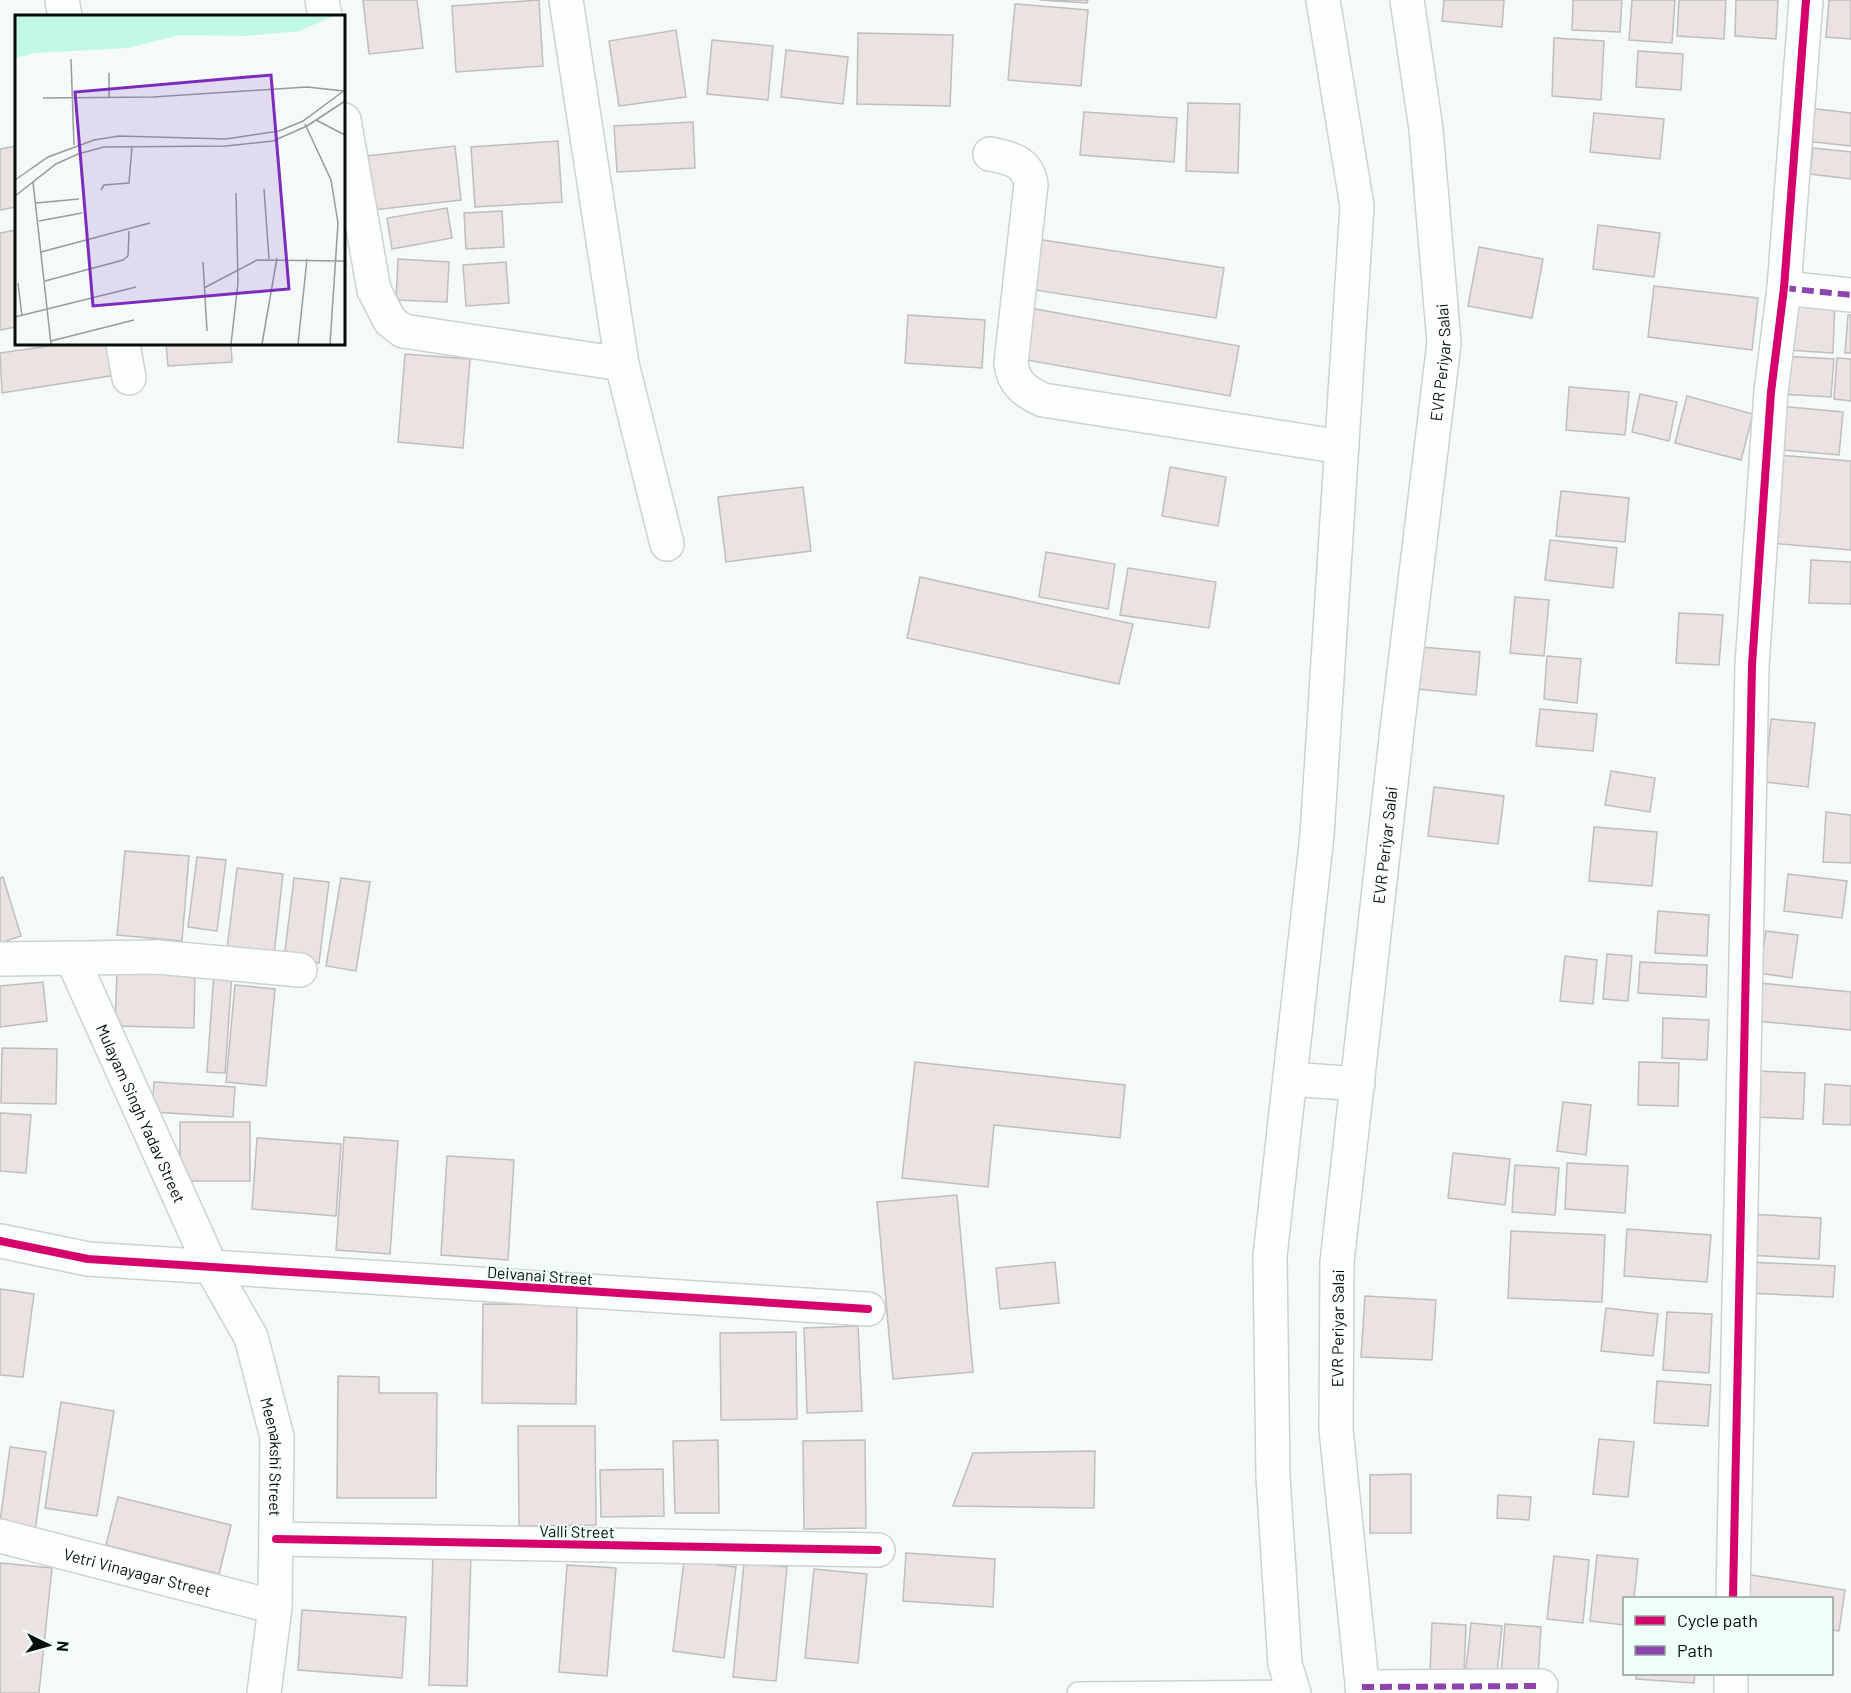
<svg xmlns="http://www.w3.org/2000/svg" width="1851" height="1693" viewBox="0 0 1851 1693" font-family="Barlow,sans-serif">
	<style>
		.building { fill: #eae3e2; stroke: #bfbdbd; stroke-width: 1.5 }
		.lines { fill: none; stroke-linecap: round; stroke-linejoin: round }
		.lane-casing { stroke: #cbd3d0; stroke-width: 24 }
		.street-casing { stroke: #cbd3d0; stroke-width: 36 }
		.primary-casing { stroke: #cbd3d0; stroke-width: 36 }
		.lane { stroke: #fdfefe; stroke-width: 21 }
		.street { stroke: #fdfefe; stroke-width: 33 }
		.primary { stroke: #fdfefe; stroke-width: 33 }
		.quiet { stroke: #8e44ad; stroke-width: 6; stroke-dasharray: 12 6; stroke-linecap: butt }
		.cycleway-casing { stroke: #f0fef9; stroke-width: 11 }
		.cycleway { stroke: #d6006c; stroke-width: 8 }
		.labels { text-anchor: middle; dominant-baseline: central; stroke-width: 4.5; stroke-linejoin: round; paint-order: stroke }
		.street-label { font-size: 16px; fill: #060e0b; stroke: #f0fef9 }
		.inset-road { fill: none; stroke: #959c99; stroke-width: 1.5 }
		.view { fill: #7b2cbf; fill-opacity: 0.15; stroke: #7b2cbf; stroke-width: 3 }
		.inset-edge { fill: none; stroke: #060e0b; stroke-width: 3 }
	</style>
	<rect width="100%" height="100%" fill="#f4faf8"/>
	<path class="building" d="M363 0H417L423 48 369 54Z
		M539 0 543 66 456 72 452 6Z
		M1040 0H1088L1087 3Z
		M1444 0H1504L1502 27 1442 21Z
		M1573 0H1622L1620 32 1572 30Z
		M1632 0H1675L1672 43 1629 40Z
		M1679 0H1726L1724 39 1677 36Z
		M1736 0H1778L1776 39 1735 36Z
		M1829 0H1851V39L1826 37Z
		M1015 4 1088 10 1081 86 1008 80Z
		M676 30 686 97 619 106 609 41Z
		M858 33 953 35 950 106 857 104Z
		M1554 38 1604 41 1601 100 1552 96Z
		M712 40 773 46 768 100 707 94Z
		M786 50 848 57 843 104 781 97Z
		M1638 51 1683 54 1681 90 1636 87Z
		M1188 103 1240 104 1238 173 1186 171Z
		M1809 108 1851 113V146L1805 141Z
		M1084 112 1177 118 1174 162 1080 155Z
		M1594 113 1664 119 1660 159 1590 152Z
		M693 122 695 168 617 172 614 126Z
		M558 141 562 202 475 207 471 147Z
		M16 146V207L0 210V149Z
		M455 146 461 200 373 210 367 156Z
		M1813 148 1851 152V179L1810 174Z
		M447 208 452 238 392 249 387 218Z
		M502 211 504 247 466 249 464 213Z
		M1598 225 1660 233 1654 277 1593 269Z
		M16 230V327L0 330V233Z
		M1037 239 1224 268 1216 318 1028 289Z
		M1479 247 1543 259 1532 318 1468 306Z
		M398 259 449 262 447 302 396 300Z
		M506 262 509 303 466 306 463 265Z
		M1654 286 1758 298 1752 350 1648 337Z
		M1791 298 1835 301 1833 353 1788 350Z
		M1030 308 1239 346 1230 396 1021 359Z
		M908 315 985 320 982 368 905 363Z
		M1848 315H1851V353H1845Z
		M62 344H112L116 375 2 393 0 353Z
		M166 344H231L232 362 168 366Z
		M405 354 470 359 463 448 398 442Z
		M1782 356 1834 359 1831 397 1780 394Z
		M1837 358 1851 359V401L1834 399Z
		M1569 387 1629 392 1625 435 1566 430Z
		M1640 394 1677 402 1669 441 1632 432Z
		M1687 396 1753 414 1741 460 1675 443Z
		M1777 406 1843 412 1839 455 1773 449Z
		M1777 455 1851 461V550L1769 543Z
		M1170 467 1226 477 1218 526 1162 516Z
		M803 487 811 551 726 562 718 497Z
		M1561 491 1629 498 1625 542 1556 536Z
		M1550 540 1617 548 1613 588 1545 580Z
		M1046 552 1115 564 1108 609 1039 597Z
		M1811 560 1851 562V604L1809 603Z
		M1128 568 1216 582 1209 628 1120 615Z
		M920 577 1133 624 1119 684 907 638Z
		M1515 597 1549 600 1544 656 1510 653Z
		M1679 613 1723 615 1719 665 1676 663Z
		M1421 647 1480 652 1476 695 1418 689Z
		M1547 656 1581 659 1577 703 1544 699Z
		M1540 709 1597 714 1593 751 1536 746Z
		M1771 719 1815 723 1808 787 1765 782Z
		M1611 771 1655 778 1650 812 1605 805Z
		M1434 787 1504 796 1498 844 1428 836Z
		M1826 812 1851 815V863L1823 862Z
		M1594 827 1657 832 1652 886 1589 881Z
		M125 851 189 856 182 941 117 935Z
		M197 857 226 860 217 931 188 927Z
		M237 868 283 874 274 955 227 949Z
		M1788 874 1847 881 1842 918 1784 911Z
		M3 877 21 936 0 943V878Z
		M294 878 329 882 319 963 284 959Z
		M341 878 370 882 356 971 326 966Z
		M1658 911 1709 915 1707 956 1655 953Z
		M1766 931 1798 935 1792 978 1760 973Z
		M1607 954 1632 956 1628 1001 1603 999Z
		M1565 956 1597 960 1593 1004 1560 1001Z
		M1640 962 1707 965 1706 997 1638 993Z
		M117 969 195 971 194 1028 115 1026Z
		M214 972 232 973 225 1073 207 1072Z
		M43 982 47 1021 0 1027V986Z
		M1759 983 1851 992V1030L1756 1021Z
		M235 985 275 989 266 1086 226 1082Z
		M1663 1018 1709 1020 1707 1060 1662 1058Z
		M2 1048 57 1049 56 1104 1 1103Z
		M915 1062 1125 1085 1120 1138 994 1125 988 1187 902 1178Z
		M1639 1062 1679 1063 1678 1106 1638 1105Z
		M1754 1071 1805 1073 1803 1119 1752 1117Z
		M154 1082 235 1087 233 1117 152 1112Z
		M1825 1084 1851 1086V1125L1823 1124Z
		M1563 1102 1591 1105 1586 1155 1557 1151Z
		M0 1113 31 1115 26 1173 0 1171Z
		M180 1122H250V1181H180Z
		M344 1137 398 1141 390 1254 336 1250Z
		M257 1138 341 1144 336 1216 252 1209Z
		M1453 1153 1510 1159 1505 1205 1448 1198Z
		M447 1156 514 1160 508 1260 441 1255Z
		M1567 1163 1628 1166 1625 1213 1565 1209Z
		M1515 1165 1559 1168 1555 1215 1512 1212Z
		M957 1195 973 1372 893 1379 877 1202Z
		M1748 1214 1821 1218 1819 1259 1746 1255Z
		M1627 1229 1711 1235 1707 1282 1624 1276Z
		M1511 1231 1605 1235 1602 1302 1508 1298Z
		M1055 1262 1059 1303 1000 1309 996 1268Z
		M1749 1262 1835 1266 1833 1297 1747 1293Z
		M0 1289 34 1294 23 1377 0 1375Z
		M1365 1296 1436 1300 1432 1360 1361 1357Z
		M483 1304 577 1305 576 1404 482 1403Z
		M1606 1308 1658 1314 1653 1356 1601 1351Z
		M1667 1312 1712 1314 1709 1373 1663 1370Z
		M858 1326 862 1411 807 1413 804 1328Z
		M796 1332 797 1419 721 1420 720 1333Z
		M338 1376 379 1377V1393H437L436 1498H337Z
		M1657 1381 1711 1385 1708 1426 1654 1423Z
		M61 1402 114 1411 97 1516 45 1508Z
		M518 1426H595L596 1525 519 1526Z
		M1599 1439 1634 1442 1628 1497 1593 1494Z
		M718 1440 719 1513H675L673 1441Z
		M865 1440 866 1528 804 1529 803 1441Z
		M10 1447 46 1452 35 1531 0 1522Z
		M1095 1451 1094 1508 953 1506 973 1453Z
		M663 1469 664 1516 601 1517 600 1470Z
		M1411 1474V1533H1370V1475Z
		M1498 1495 1531 1497 1529 1520 1497 1518Z
		M118 1497 231 1525 219 1574 106 1545Z
		M433 1552 471 1553 467 1686 429 1685Z
		M906 1553 995 1559 993 1607 903 1601Z
		M1597 1555 1638 1559 1634 1598H1624V1625L1590 1621Z
		M1554 1556 1589 1560 1583 1623 1547 1619Z
		M684 1561 736 1567 724 1658 673 1651Z
		M0 1563 52 1568 39 1693H0Z
		M744 1563 787 1567 776 1681 733 1677Z
		M567 1565 616 1568 607 1676 559 1672Z
		M814 1569 867 1574 858 1663 805 1658Z
		M1745 1574 1845 1590 1839 1631 1832 1630V1598H1741Z
		M302 1610 406 1617 402 1678 298 1670Z
		M1432 1623 1466 1625 1464 1673 1430 1671Z
		M1471 1623 1502 1626 1497 1673 1466 1669Z
		M1505 1624 1541 1627 1538 1677 1501 1674Z
		M1636 1674H1695L1694 1683 1636 1679Z"/>
	<g class="lines">
		<g class="lane-casing">
			<path id="lane" d="M1078 1693 1293 1691"/>
		</g>
		<g class="street-casing">
			<g id="street">
				<path d="M62 0 65 16"/>
				<path d="M322 0 325 16"/>
				<path d="M566 0 622 364 667 544"/>
				<path d="M344 120 374 290 390 321 403 331 622 364"/>
				<path d="M990 154C1010 158 1027 161 1031 184L1011 363C1013 383 1025 392 1043 400L1342 447"/>
				<path d="M1784 288 1851 295"/>
				<path d="M123 344 129 378"/>
				<path id="s1" d="M72 958 211 1267 251 1337 277 1437 275 1607 264 1693"/>
				<path d="M0 959 157 957 300 970"/>
				<path d="M0 1241 88 1259 868 1309"/>
				<path id="s2" d="M0 1536 275 1607"/>
				<path d="M276 1539 878 1550"/>
				<path d="M1733 1598 1752 665 1771 392 1784 288 1806 0"/>
				<path d="M1362 1687 1541 1686"/>
				<path d="M1731 1693V1674"/>
			</g>
		</g>
		<g class="primary-casing">
			<g id="primary">
				<path d="M1290 1079 1358 1084"/>
				<path d="M1294 1693 1285 1664 1273 1477 1270 1256 1317 835 1357 206 1323 0"/>
				<path id="s3" d="M1363 1693 1336 1429 1337 1262 1397 730 1444 343 1426 129 1407 0"/>
			</g>
		</g>
		<use href="#lane" class="lane"/>
		<use href="#street" class="street"/>
		<use href="#primary" class="primary"/>
		<path class="quiet" d="M1784 288 1851 295
			M1362 1687 1541 1686"/>
		<g class="cycleway-casing">
			<path id="cycleway" d="M0 1241 88 1259 868 1309
				M276 1539 878 1550
				M1733 1598 1752 665 1771 392 1784 288 1806 0"/>
		</g>
		<use href="#cycleway" class="cycleway"/>
	</g>
	<g class="labels">
		<g class="street-label">
			<text stroke="none"><textPath href="#s3" startOffset="1338">EVR Periyar Salai</textPath></text>
			<text stroke="none"><textPath href="#s3" startOffset="852">EVR Periyar Salai</textPath></text>
			<text stroke="none"><textPath href="#s1" startOffset="170">Mulayam Singh Yadav Street</textPath></text>
			<text transform="translate(540 1275) rotate(4)">Deivanai Street</text>
			<text stroke="none"><textPath href="#s3" startOffset="366">EVR Periyar Salai</textPath></text>
			<text stroke="none"><textPath href="#s1" startOffset="542">Meenakshi Street</textPath></text>
			<text transform="translate(577 1531) rotate(1)">Valli Street</text>
			<text stroke="none"><textPath href="#s2" startOffset="142">Vetri Vinayagar Street</textPath></text>
		</g>
	</g>
	<g transform="translate(15 15)">
		<rect width="330" height="330" fill="#f4faf8"/>
		<path d="M0 1H318L285 16 231 21 165 20 113 33 20 38 0 43Z" fill="#c0f7e5"/>
		<path class="inset-road" d="M56 44 59 130M94 82V58M28 83 138 82 292 72 329 76M301 105 330 120M290 109 316 165 323 208 315 329M0 165 33 142 79 125 104 121 211 124 264 116 288 106 330 75M18 167 36 329M249 174 254 244M86 175 89 170 114 168 117 131M0 181 41 149 63 139 89 132 211 131 258 126 292 111 330 86M21 188 64 184M24 206 67 198M26 237 135 208M188 247 192 316M30 266 108 245 113 241 114 216M3 268 7 301M189 273 242 245 330 246M0 302 121 272M36 326 119 305M216 329 223 268 221 178M247 329 262 243M283 329 292 244"/>
		<path class="view" d="M256 60 274 274 78 291 60 77Z"/>
		<rect width="330" height="330" class="inset-edge"/>
	</g>
	<rect x="1623" y="1597" width="210" height="78" fill="#f0fef9" stroke="#929e9a" stroke-width="1.5"/>
	<rect x="1635" y="1616" width="30" height="9" fill="#d6006c" stroke="#929e9a" stroke-width="1.5"/>
	<text x="1677" y="1627" font-size="18" fill="#060e0b">Cycle path</text>
	<rect x="1635" y="1646" width="30" height="9" fill="#8e44ad" stroke="#929e9a" stroke-width="1.5"/>
	<text x="1677" y="1657" font-size="18" fill="#060e0b">Path</text>
	<g transform="translate(48 1645) rotate(95)" stroke="#f0fef9" stroke-width="4.5" paint-order="stroke">
	<path d="M0-4.5L10 22L0 15L-10 22Z" fill="#060e0b"/>
	<text y="-9" font-size="16" font-weight="bold" text-anchor="middle" fill="#060e0b">N</text>
	</g>
</svg>
